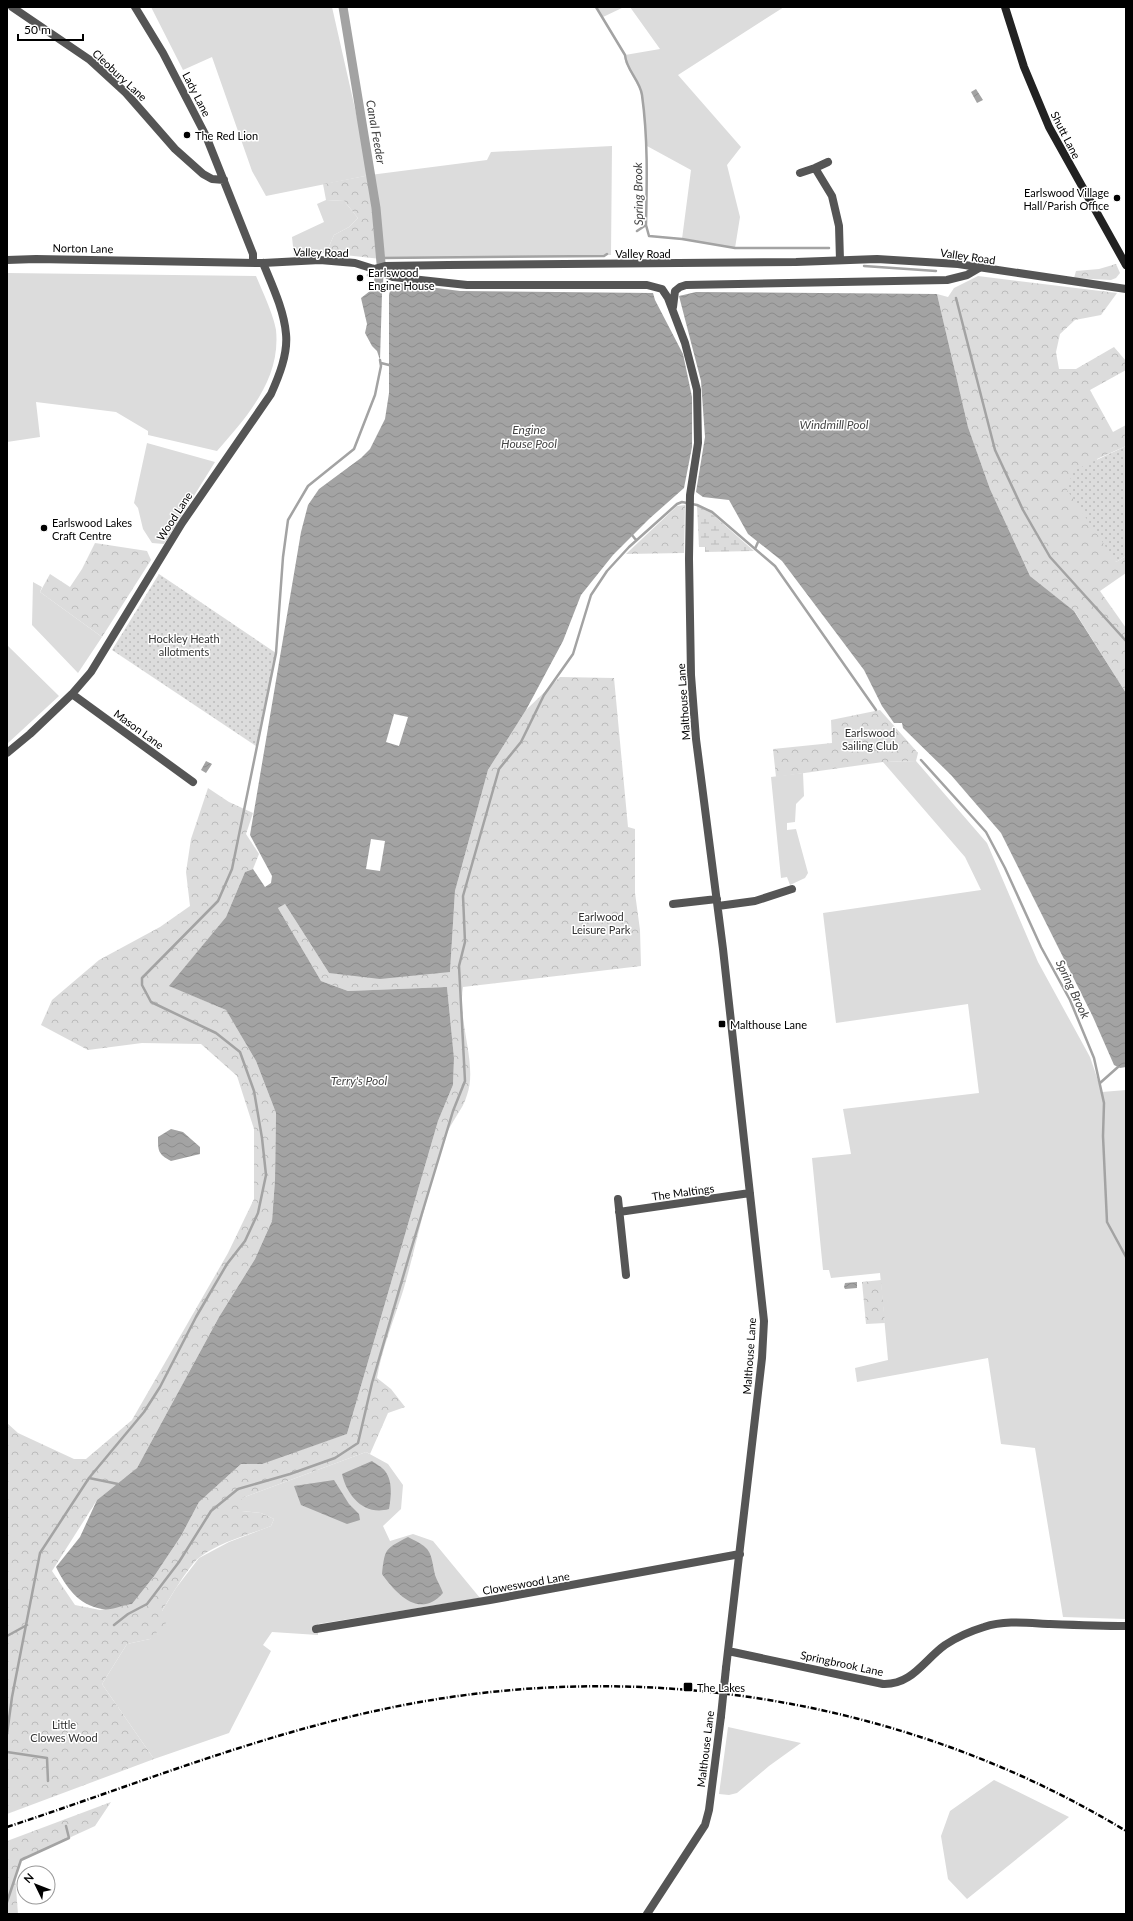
<svg xmlns="http://www.w3.org/2000/svg" width="1133" height="1921" viewBox="0 0 1133 1921" font-family="Lato,sans-serif">
	<style>
		.grass { fill: #dcdcdc }
		.forest { fill: url(#forest-crowns) }
		.wetland { fill: url(#wetland-marsh) }
		.garden { fill: url(#garden-dots) }
		.water { fill: url(#water-waves); fill-rule: evenodd }
		.lines { fill: none; stroke-linecap: round; stroke-linejoin: round }
		.stream { stroke: #a3a3a3; stroke-width: 2.5 }
		.canal { stroke: #a3a3a3; stroke-width: 9 }
		.minor { stroke: #555; stroke-width: 8 }
		.tertiary { stroke: #555; stroke-width: 8 }
		.secondary { stroke: #222; stroke-width: 8 }
		.rail { stroke: #000; stroke-width: 2.5; stroke-dasharray: 6 2 1 2; stroke-linecap: butt }
		.minor-bridge { stroke: #555; stroke-width: 8 }
		.poi-dot { fill: #000; stroke: #fff; stroke-width: 1.5 }
		.labels { text-anchor: middle; dominant-baseline: central; stroke-width: 3; stroke-linejoin: round; paint-order: stroke }
		.street-label { font-size: 11px; fill: #000; stroke: #fff }
		.poi-label { font-size: 11px; fill: #000; stroke: #fff; text-anchor: start }
		.park-label { font-size: 11px; fill: #333; stroke: #fff }
		.water-label { font-size: 12px; font-style: italic; fill: #444; stroke: #fff }
	</style>
	<defs>
		<pattern id="forest-crowns" width="20" height="18" patternUnits="userSpaceOnUse"><rect width="20" height="18" fill="#dcdcdc"/><path d="M2 6a3 3 0 1 1 6 0M12 15a3 3 0 1 1 6 0" fill="none" stroke="#bbb"/></pattern>
		<pattern id="wetland-marsh" width="20" height="14" patternUnits="userSpaceOnUse"><rect width="20" height="14" fill="#dcdcdc"/><path d="M1 5h8M5 5V1M11 12h8M15 12V8" fill="none" stroke="#bbb"/></pattern>
		<pattern id="garden-dots" width="8" height="8" patternUnits="userSpaceOnUse"><rect width="8" height="8" fill="#dcdcdc"/><path d="M2 2h.1M6 6h.1" fill="none" stroke="#bbb" stroke-width="1.8" stroke-linecap="round"/></pattern>
		<pattern id="water-waves" width="16" height="10" patternUnits="userSpaceOnUse"><rect width="16" height="10" fill="#a3a3a3"/><path d="M0 5q4-4 8 0t8 0" fill="none" stroke="#8b8b8b"/></pattern>
	</defs>
	<rect width="100%" height="100%" fill="#fff"/>
	<path class="grass" d="M151 7H332L370 175 487 160 491 152 612 146 611 255 381 259 376 208 370 175 266 196 252 171 212 57 183 70Z
		M596 7H624L603 17Z
		M630 7H784L678 75 741 147 727 165 740 217 735 248 682 239 691 170 647 146 641 92 625 62V55L660 49Z
		M326 200 344 201 358 218 349 227 334 235 326 253 294 256 292 237 324 222 317 204Z
		M7 273 256 276C262 290 274 316 276 330 281 379 247 417 217 451L148 435V431L116 412 36 402 40 437 7 442Z
		M147 443 215 462 164 544 152 543 143 529 138 508 134 503Z
		M33 582 42 587 40 592 102 637 78 673 32 625Z
		M7 645 59 696 8 743 7 741Z
		M916 761 987 843 1038 962 1090 1057 1102 1092 1126 1090V1619L1063 1617 1035 1448 1001 1444 988 1358 857 1382 855 1368 888 1360 880 1273 831 1278 829 1270H823L812 1158 851 1154 843 1109 979 1093 968 1004 836 1023 823 913 981 890 965 857 883 762Z
		M803 773 804 796 796 804 795 822 787 823V830L796 829 808 873 805 878 790 885 787 877 781 878 771 777Z
		M366 1452 388 1464 403 1485 401 1509 383 1526 390 1541 413 1534 433 1541 480 1598 318 1624V1635L272 1632 263 1645 271 1651 229 1733 154 1759 102 1684 127 1644 150 1639 162 1611 176 1588 199 1558 229 1542 271 1526 274 1519 261 1513 242 1511V1498Z
		M728 1727 801 1743 769 1766 737 1793 729 1795 719 1794Z
		M994 1780 1069 1817 967 1899 948 1879 941 1836 950 1811Z"/>
	<path class="forest" d="M370 175 376 208 381 259 326 253 334 235 349 227 358 218 344 201 326 200 323 184Z
		M1116 264 1120 273 1116 278 1111 280 1074 278 1076 271 1099 269Z
		M978 276 1117 293 1101 315 1075 320 1060 334 1056 352 1059 369H1076L1114 347 1126 361V370L1090 390 1113 432 1126 425V446L1097 459 1116 562 1126 556V573L1100 591 1126 628V693L1075 612 1030 576 990 489 968 427 937 294 948 297 954 288Z
		M685 505 684 553 626 554 677 506Z
		M95 543 147 551 151 560 102 637 40 592 50 574 70 587 82 569Z
		M560 677 614 678 628 827 635 829V893L640 930 641 966 463 987C457 1021 478 1065 467 1095 463 1110 451 1121 446 1136 428 1186 418 1240 403 1291 394 1320 382 1348 377 1378L391 1389 405 1407 388 1413 370 1454 366 1452 242 1498V1511L261 1513 274 1519 271 1526C248 1535 220 1542 200 1557 189 1565 170 1598 162 1611L168 1621 150 1639 127 1644 102 1684 154 1759 7 1814V1423L18 1433 74 1459H86L132 1420 228 1253 254 1199V1129L237 1076 201 1044 142 1043 88 1050 41 1025 52 1000 99 960 160 927 190 906 186 872 191 839 208 788 229 802 253 813 246 834 259 854 253 869 245 872 226 917 170 986 226 1010 256 1061 276 1113 275 1180 272 1221 255 1259 219 1317 137 1468 97 1500 52 1571 75 1605 100 1610 132 1604 155 1575 181 1536 199 1502 241 1464 262 1463 347 1434 438 1121 453 1085 454 1058 447 987 348 991 321 981 278 908 285 904 329 973 450 972 455 891 488 770 526 710Z
		M880 710 918 753 916 761 883 762 776 777 773 749 832 743 831 720Z
		M881 1280 885 1323 866 1324 862 1282Z
		M111 1802 95 1826 21 1860 15 1875 18 1914H7V1841Z"/>
	<path class="wetland" d="M697 506 711 513 754 551 705 552V547H699Z"/>
	<path class="garden" d="M1126 446V556L1116 562 1067 490 1073 471Z
		M159 574 276 653 256 746 112 650Z"/>
	<path class="water" d="M976 89 983 100 977 103 971 92Z
		M398 283 460 291 653 293 655 300 683 354 692 397V447L684 488 649 519 613 555 581 595 563 641 526 710 488 770 455 891 450 972 380 979 329 973 285 904 278 908 321 981 348 991 447 987 454 1058 453 1085 438 1121 347 1434 262 1464H241L199 1502 181 1536 155 1575 132 1604C123 1605 110 1611 102 1609 78 1605 66 1587 56 1567L80 1537 97 1500 137 1468 219 1317 255 1259 272 1221 275 1180 276 1113 256 1061 226 1010 169 986 226 917 245 872 253 869 265 887 271 883 272 876 250 835 301 532 308 505 319 489 361 458 370 449 385 419 389 393V295L391 287ZM394 714 408 717 399 746 386 742ZM371 839 385 841 380 871 366 869Z
		M370 291H378L382 294 380 360 377 351 372 346 365 333 367 324 361 298Z
		M696 292 937 294 968 427 990 489 1030 576 1074 611 1126 693V1067L1120 1068 1114 1065 1093 1017 1001 833 951 775 903 728 902 723H894L882 706 864 670 782 561 748 534 729 500 703 497 696 492 705 437 701 381 679 296Z
		M206 761 212 764 206 773 201 770Z
		M171 1129 183 1132 200 1147V1154L171 1161C158 1154 158 1151 158 1137Z
		M857 1282V1288L845 1289 844 1287 845 1283Z
		M372 1461C376 1464 382 1467 385 1471 393 1481 391 1497 389 1509 364 1516 347 1496 342 1474Z
		M334 1480 349 1504 359 1514 360 1520 347 1524 301 1505 294 1486Z
		M408 1537C432 1549 430 1550 435 1575 437 1581 441 1587 443 1593 420 1619 397 1595 382 1574 385 1548 385 1549 408 1537Z"/>
	<g class="lines">
		<path class="stream" d="M596 7 625 55C626 70 640 80 642 95 648 138 647 181 646 225L649 236 682 239 735 248H829
			M637 231 646 225
			M381 258 604 256 607 254
			M864 266 936 271
			M368 275 379 278
			M956 298 995 450 1023 510 1050 557 1126 641
			M381 363 389 365
			M632 535 636 540
			M755 549 758 542
			M921 760 986 832 1005 868 1041 947 1070 1000 1094 1058 1104 1103 1103 1136 1107 1222 1126 1257
			M1100 1083 1118 1067
			M89 1478 118 1484
			M114 1625 128 1614 147 1604 179 1562 211 1511 238 1489 290 1474 335 1458 358 1443 372 1383 410 1253 453 1111 465 1081 459 966 465 942 463 896 499 769 521 742 544 695 573 654 591 595 607 571 629 547 677 504 682 502 697 505 712 512 775 566 876 710
			M7 1636 27 1625
			M7 1734 12 1697 40 1553 89 1478 144 1412 160 1387 196 1317 227 1264 245 1241 258 1213 266 1175 262 1138 254 1091 240 1052 216 1033 151 1002 142 985V978L218 901 232 869 276 653 283 557 288 520 308 486 354 449 375 395 381 366 380 360
			M7 1752 47 1758 48 1781
			M7 1902 21 1860 69 1838 66 1826"/>
		<path class="canal" d="M343 7 376 208 381 263
			M378 291 379 276"/>
		<path class="minor" d="M815 168 832 196 839 226 840 260
			M800 173 815 168 828 162
			M374 269 393 277 467 285H647L662 289 668 298 685 343 697 390 698 443 690 495 689 559 691 675 696 739 723 949 764 1321 762 1358 726 1668
			M673 307 675 291 680 287 686 285 947 280 967 275 979 268
			M72 694 193 782
			M7 753 30 734 72 694 91 672 182 523 271 394C279 376 288 354 286 334 284 310 272 285 263 263
			M673 904 717 899
			M718 906 755 901 792 889
			M618 1199 626 1275
			M619 1212 750 1193
			M316 1629 490 1600 740 1554
			M728 1651 883 1684C912 1685 924 1660 945 1645 957 1637 971 1631 984 1627 1005 1620 1028 1623 1050 1624 1075 1625 1101 1626 1126 1626
			M647 1914 705 1825 709 1810 721 1716"/>
		<path class="tertiary" d="M12 7 90 60 126 93 175 149 203 174 212 179 224 180
			M135 7 163 53 206 136 253 254V263
			M7 260 36 259 263 263 320 260 355 263 374 269 385 266 448 265 796 262 877 259 958 264 1126 289"/>
		<path class="secondary" d="M1005 7 1024 67 1049 127 1126 265"/>
		<path class="rail" d="M7 1827C129 1787 250 1738 375 1711 630 1654 903 1696 1126 1831"/>
		<path class="minor-bridge" d="M721 1716 726 1668"/>
	</g>
	<g class="poi-dot">
		<circle cx="187" cy="135" r="4"/>
		<circle cx="1117" cy="198" r="4"/>
		<circle cx="360" cy="278" r="4"/>
		<circle cx="44" cy="528" r="4"/>
		<rect x="718" y="1020" width="8" height="8" rx="2"/>
		<rect x="683" y="1682" width="10" height="10" rx="2"/>
	</g>
	<g class="labels">
		<g class="street-label">
			<text transform="translate(120 75) rotate(43)">Cleobury Lane</text>
			<text transform="translate(197 94) rotate(63)">Lady Lane</text>
			<text transform="translate(1066 135) rotate(63)">Shutt Lane</text>
			<text transform="translate(83 248) rotate(1)">Norton Lane</text>
			<text transform="translate(321 252) rotate(1)">Valley Road</text>
			<text x="643" y="253">Valley Road</text>
			<text transform="translate(968 256) rotate(8)">Valley Road</text>
			<text transform="translate(174 516) rotate(-57)">Wood Lane</text>
			<text transform="translate(683 702) rotate(-94)">Malthouse Lane</text>
			<text transform="translate(139 729) rotate(36)">Mason Lane</text>
			<text transform="translate(683 1192) rotate(-8)">The Maltings</text>
			<text transform="translate(749 1356) rotate(-86)">Malthouse Lane</text>
			<text transform="translate(526 1583) rotate(-10)">Cloweswood Lane</text>
			<text transform="translate(842 1663) rotate(12)">Springbrook Lane</text>
			<text transform="translate(705 1749) rotate(-83)">Malthouse Lane</text>
		</g>
		<g class="poi-label">
			<text x="195" y="135">The Red Lion</text>
			<text x="1109" y="192" text-anchor="end">Earlswood Village<tspan x="1109" dy="13">Hall/Parish Office</tspan></text>
			<text x="368" y="272">Earlswood<tspan x="368" dy="13">Engine House</tspan></text>
			<text x="52" y="522">Earlswood Lakes<tspan x="52" dy="13">Craft Centre</tspan></text>
			<text x="730" y="1024">Malthouse Lane</text>
			<text x="697" y="1687">The Lakes</text>
		</g>
		<g class="park-label">
			<text x="184" y="638">Hockley Heath<tspan x="184" dy="13">allotments</tspan></text>
			<text x="870" y="732">Earlswood<tspan x="870" dy="13">Sailing Club</tspan></text>
			<text x="601" y="916">Earlwood<tspan x="601" dy="13">Leisure Park</tspan></text>
			<text x="64" y="1724">Little<tspan x="64" dy="13">Clowes Wood</tspan></text>
		</g>
		<g class="water-label">
			<text transform="translate(376 132) rotate(80)">Canal Feeder</text>
			<text transform="translate(638 194) rotate(-91)">Spring Brook</text>
			<text x="834" y="424">Windmill Pool</text>
			<text x="529" y="429">Engine<tspan x="529" dy="14">House Pool</tspan></text>
			<text transform="translate(1073 989) rotate(65)">Spring Brook</text>
			<text x="359" y="1080">Terry's Pool</text>
		</g>
	</g>
	<rect width="1133" height="1921" fill="none" stroke="#000000" stroke-width="16"/>
	<g transform="translate(36 1885) rotate(313)"><circle r="19" fill="#ffffff" stroke="#999999"/>
	<path d="M0-3L7 15L0 10L-7 15Z" fill="#000000"/>
	<text y="-6" font-size="11" font-weight="bold" text-anchor="middle" fill="#000000">N</text>
	</g>
	<path d="M18 34v6h65v-6" fill="none" stroke="#000000" stroke-width="2"/>
	<text x="24" y="34" font-size="12" fill="#000000" stroke="#ffffff" stroke-width="3" paint-order="stroke">50 m</text>
</svg>
